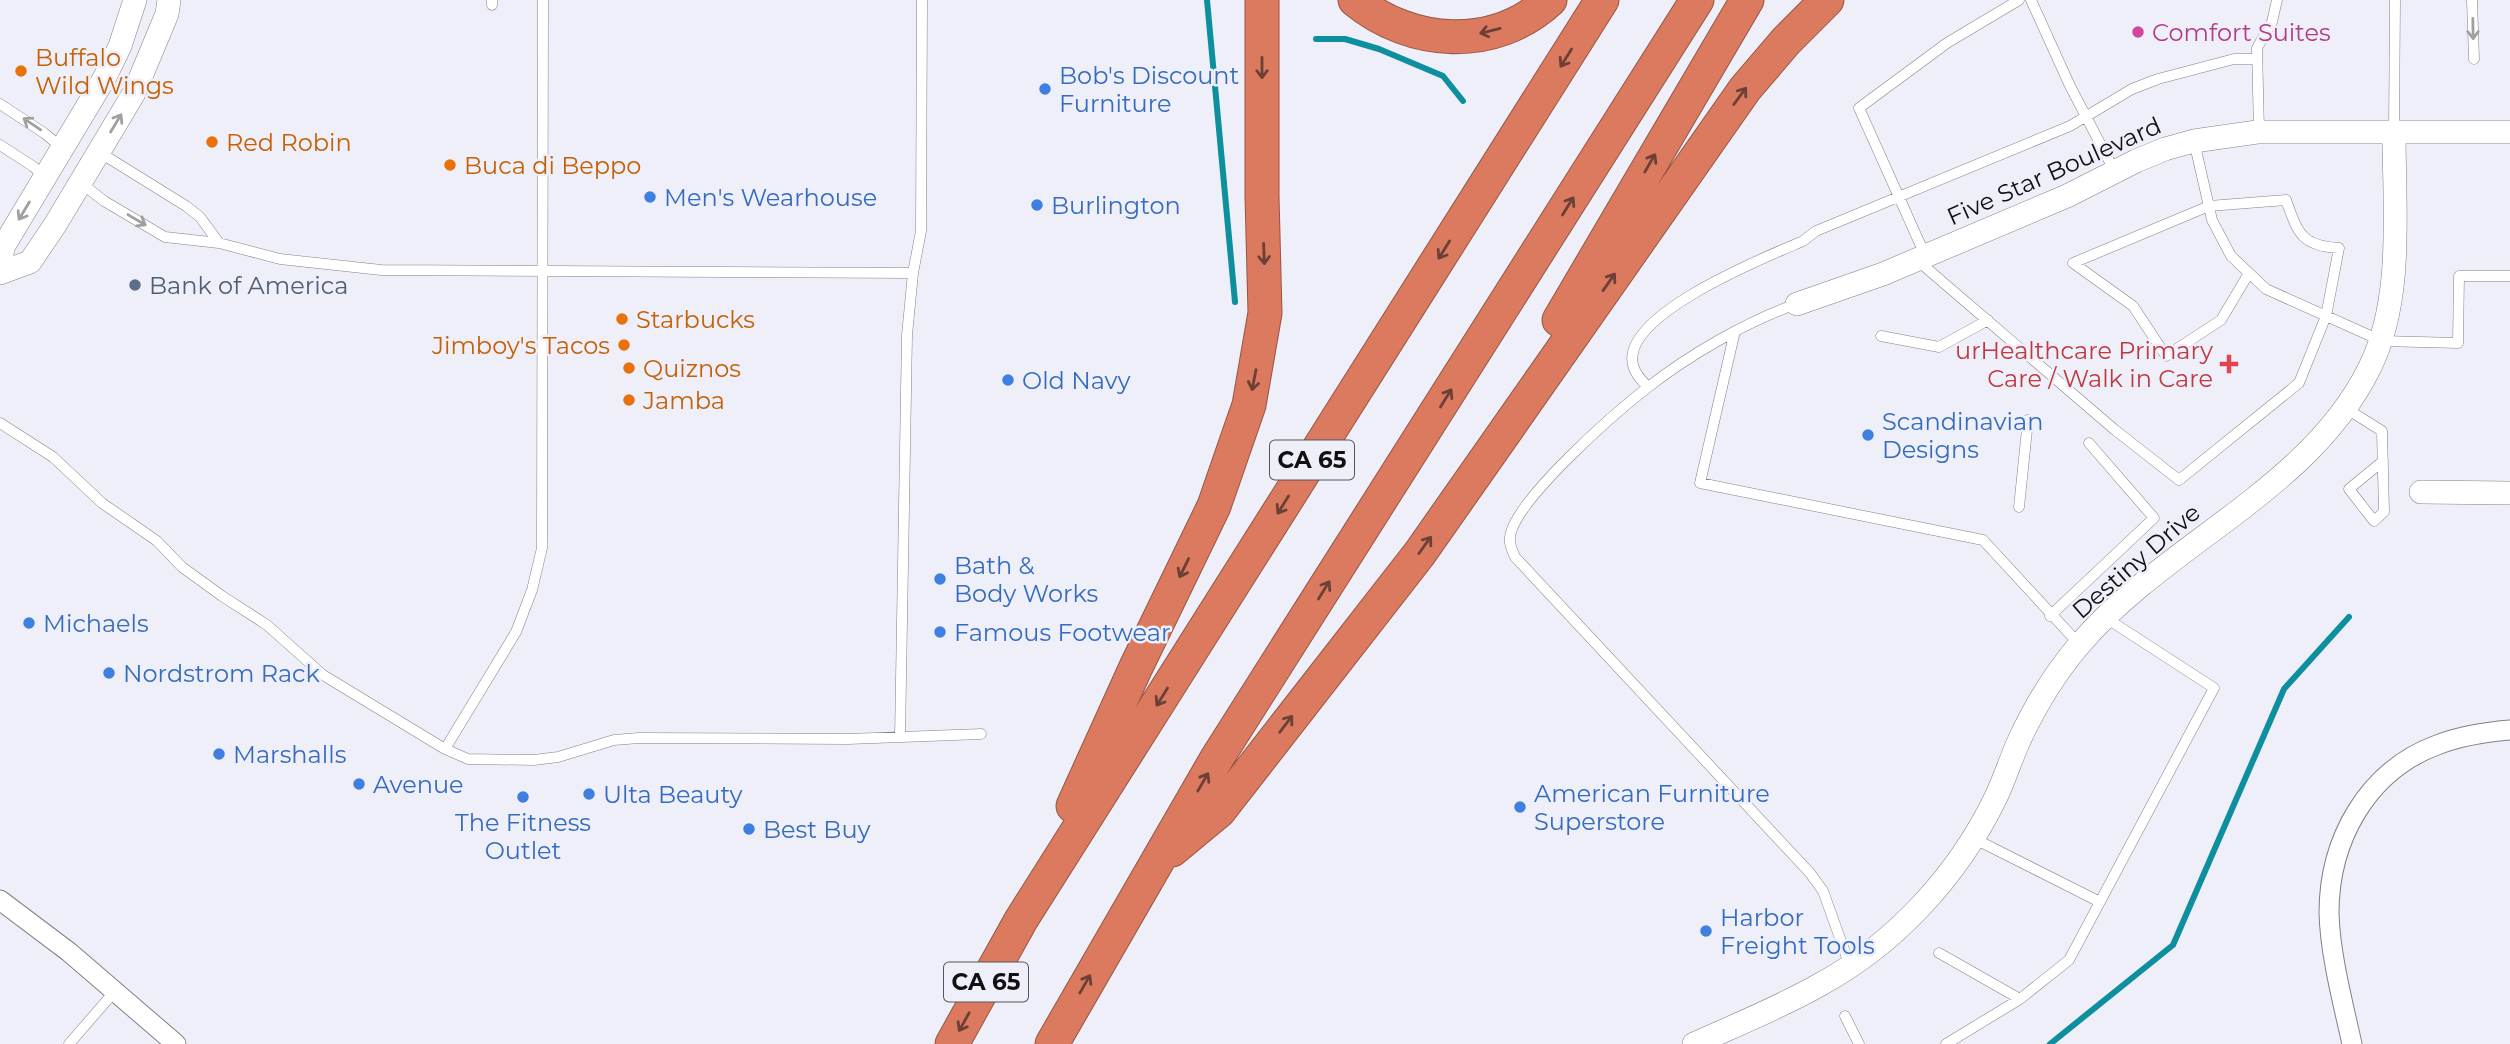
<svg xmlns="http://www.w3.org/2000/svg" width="2510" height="1044" viewBox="0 0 2510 1044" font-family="Montserrat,sans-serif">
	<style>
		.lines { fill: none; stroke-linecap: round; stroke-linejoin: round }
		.stream { stroke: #0e8f9e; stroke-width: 6 }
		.service-casing { stroke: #808089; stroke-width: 11 }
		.minor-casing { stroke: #808089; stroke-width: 21 }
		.tertiary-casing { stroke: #808089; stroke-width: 24 }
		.motorway-casing { stroke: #955545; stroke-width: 35 }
		.service { stroke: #fff; stroke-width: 10 }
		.minor { stroke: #fff; stroke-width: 19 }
		.tertiary { stroke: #fff; stroke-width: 23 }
		.motorway { stroke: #dc7a5f; stroke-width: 33 }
		.oneway { stroke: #a0a0a1 }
		.oneway2 { stroke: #6c4036 }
		.hotel-dot { fill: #d1479c; stroke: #efeff9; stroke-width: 2.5 }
		.food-dot { fill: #e8710a; stroke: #efeff9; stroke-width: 2.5 }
		.shop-dot { fill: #3f7fe0; stroke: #efeff9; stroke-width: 2.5 }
		.service-dot { fill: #5c6f8a; stroke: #efeff9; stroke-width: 2.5 }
		.health-dot { fill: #e0444e; stroke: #efeff9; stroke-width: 2.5 }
		.labels { text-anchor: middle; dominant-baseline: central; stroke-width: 5; stroke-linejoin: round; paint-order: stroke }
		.shield { fill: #efeff9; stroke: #545459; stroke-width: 2 }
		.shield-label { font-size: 23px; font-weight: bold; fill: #111114 }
		.hotel-label { font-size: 24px; fill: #b23c85; stroke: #efeff9; text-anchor: start }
		.food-label { font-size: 24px; fill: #c56008; stroke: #efeff9; text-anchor: start }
		.shop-label { font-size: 24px; fill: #366cbe; stroke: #efeff9; text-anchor: start }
		.street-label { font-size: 24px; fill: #111114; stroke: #efeff9 }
		.service-label { font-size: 24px; fill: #4e5e75; stroke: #efeff9; text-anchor: start }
		.health-label { font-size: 24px; fill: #be3a42; stroke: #efeff9; text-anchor: end }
	</style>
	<rect width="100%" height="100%" fill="#efeff9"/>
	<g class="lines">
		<path class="stream" d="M1207 0 1235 302
			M1316 39H1345L1379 49 1443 76 1463 101
			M2050 1044 2173 945 2284 689 2349 617"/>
		<g class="service-casing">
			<path id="service" d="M2031 0 2070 86 2115 172
				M2472 0 2474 59
				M492 5V0
				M0 104 44 133 61 147
				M2259 131 2257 48 2272 22 2277 0
				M2394 132 2395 0
				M2194 141 2212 220 2231 256 2266 289 2382 341 2458 343 2459 276H2510
				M0 145 34 167 44 177
				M99 152 186 206 200 217 219 243
				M80 182 104 201 165 237 219 243 280 259 381 270 913 273
				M1925 255 1859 108 1947 43 2019 0
				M1917 260 2115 430 2179 480 2299 383 2326 316 2339 248C2301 246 2298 233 2286 200L2209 206 2073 263 2133 306 2166 356 2221 320 2249 273
				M1796 304C1746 322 1689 355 1647 388 1616 412 1514 501 1510 537 1509 544 1512 550 1515 557L1810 873 1823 891 1850 966
				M1735 331 1700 483 1983 540 2079 644
				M1881 336 1939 347 1988 320
				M1648 387C1642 381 1635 374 1633 365 1620 315 1766 257 1803 241L1816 231 2070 126 2132 89 2158 79 2234 59H2256
				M2347 409 2382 431 2384 512 2374 521 2349 489 2383 461
				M0 423 53 457 102 503 157 541 182 567 222 596 267 625 323 675 445 749 468 759 534 760 558 757 614 740 639 738 848 739 981 734
				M2019 507 2028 420
				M2050 616 2154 518 2089 443
				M900 737 907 335 913 273 921 231 922 0
				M445 749 516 632 532 590 542 548 543 0
				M1973 838 2100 902
				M1939 953 2020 999 1946 1044
				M2020 999 2069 960 2214 688 2106 618
				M1845 1016 1859 1044
				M69 1044 115 991"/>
		</g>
		<g class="minor-casing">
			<path id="minor" d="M0 900 69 952 176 1044
				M2352 1044C2343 1003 2330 954 2329 913 2329 840 2367 771 2437 745 2460 736 2486 732 2510 730"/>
		</g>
		<g class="tertiary-casing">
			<path id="tertiary" d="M0 268 3 247 105 77 120 46 135 0
				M0 273 30 262 55 225 134 93 167 14 169 0
				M1797 304 1883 274 2067 196 2136 161 2165 149 2194 141 2257 132H2510
				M2421 492 2510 493
				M1694 1044C1736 1025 1781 1007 1821 984 1896 943 1958 875 1995 799 2004 781 2010 761 2018 743 2034 708 2055 673 2080 644 2166 543 2310 490 2370 367 2404 298 2394 208 2394 132"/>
		</g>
		<g class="motorway-casing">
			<path id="motorway" d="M1355 0C1411 46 1494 52 1550 0
				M1559 320 1747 0
				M1073 806 1136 667 1214 506 1249 405 1265 313 1262 196V0
				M1172 850 1219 811 1420 553 1745 89 1786 41 1827 0
				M952 1044 1021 920 1602 0
				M1052 1044 1217 758 1697 0"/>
		</g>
		<use href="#service" class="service"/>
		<use href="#minor" class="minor"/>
		<use href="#tertiary" class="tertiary"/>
		<use href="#motorway" class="motorway"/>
	</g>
	<defs><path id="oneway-shaft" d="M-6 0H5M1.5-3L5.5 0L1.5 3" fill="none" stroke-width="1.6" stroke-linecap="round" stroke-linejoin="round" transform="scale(1.75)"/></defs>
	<g class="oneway">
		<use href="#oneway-shaft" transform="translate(2473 29) rotate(89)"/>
		<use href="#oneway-shaft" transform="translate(116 123) rotate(-59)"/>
		<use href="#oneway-shaft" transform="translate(32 124) rotate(-146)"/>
		<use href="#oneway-shaft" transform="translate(24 211) rotate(121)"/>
		<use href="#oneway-shaft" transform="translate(137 220) rotate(31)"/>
	</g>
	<g class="oneway2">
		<use href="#oneway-shaft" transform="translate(1490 31) rotate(166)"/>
		<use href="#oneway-shaft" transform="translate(1566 58) rotate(122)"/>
		<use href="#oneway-shaft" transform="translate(1262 68) rotate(90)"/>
		<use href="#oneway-shaft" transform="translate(1740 96) rotate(-54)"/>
		<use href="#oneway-shaft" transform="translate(1650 163) rotate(-60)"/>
		<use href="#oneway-shaft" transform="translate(1568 206) rotate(-58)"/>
		<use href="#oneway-shaft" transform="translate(1444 250) rotate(122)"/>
		<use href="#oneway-shaft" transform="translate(1264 254) rotate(88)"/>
		<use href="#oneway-shaft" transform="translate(1609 282) rotate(-55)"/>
		<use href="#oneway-shaft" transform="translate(1254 380) rotate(101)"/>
		<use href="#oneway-shaft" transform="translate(1446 398) rotate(-58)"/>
		<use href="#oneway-shaft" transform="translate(1283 505) rotate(122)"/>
		<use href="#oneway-shaft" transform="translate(1425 545) rotate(-54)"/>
		<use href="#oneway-shaft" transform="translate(1184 568) rotate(116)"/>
		<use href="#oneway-shaft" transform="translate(1324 590) rotate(-58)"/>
		<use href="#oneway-shaft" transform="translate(1162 697) rotate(122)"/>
		<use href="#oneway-shaft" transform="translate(1286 724) rotate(-53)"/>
		<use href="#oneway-shaft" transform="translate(1203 782) rotate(-60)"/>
		<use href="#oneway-shaft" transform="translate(1085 984) rotate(-60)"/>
		<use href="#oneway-shaft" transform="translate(964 1022) rotate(119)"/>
	</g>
	<circle class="hotel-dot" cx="2138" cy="32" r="7"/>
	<g class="food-dot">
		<circle cx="21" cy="71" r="7"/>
		<circle cx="212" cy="142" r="7"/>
		<circle cx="450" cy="165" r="7"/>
		<circle cx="622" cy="319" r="7"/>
		<circle cx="624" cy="345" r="7"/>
		<circle cx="629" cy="368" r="7"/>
		<circle cx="629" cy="400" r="7"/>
	</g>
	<g class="shop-dot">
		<circle cx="1045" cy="89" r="7"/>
		<circle cx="650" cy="197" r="7"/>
		<circle cx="1037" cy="205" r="7"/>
		<circle cx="1008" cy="380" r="7"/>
		<circle cx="1868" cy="435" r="7"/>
		<circle cx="940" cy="579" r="7"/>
		<circle cx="29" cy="623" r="7"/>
		<circle cx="940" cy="632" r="7"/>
		<circle cx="109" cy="673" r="7"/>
		<circle cx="219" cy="754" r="7"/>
		<circle cx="359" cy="784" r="7"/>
		<circle cx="589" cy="794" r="7"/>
		<circle cx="523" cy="797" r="7"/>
		<circle cx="1520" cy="807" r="7"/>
		<circle cx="749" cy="829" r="7"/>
		<circle cx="1706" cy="931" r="7"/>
	</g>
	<circle class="service-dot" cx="135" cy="285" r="7"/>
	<path class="health-dot" d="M2225.5 353.5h7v7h7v7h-7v7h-7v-7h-7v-7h7z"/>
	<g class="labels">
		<g class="shield">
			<rect x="1270" y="440.5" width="84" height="39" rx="5"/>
			<rect x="944" y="962.5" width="84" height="39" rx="5"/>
		</g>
		<g class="shield-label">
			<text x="1312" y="460">CA 65</text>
			<text x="986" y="982">CA 65</text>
		</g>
		<g class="hotel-label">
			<text x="2152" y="32">Comfort Suites</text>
		</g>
		<g class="food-label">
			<text x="35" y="57">Buffalo<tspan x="35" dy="28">Wild Wings</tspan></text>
			<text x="226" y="142">Red Robin</text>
			<text x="464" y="165">Buca di Beppo</text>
			<text x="636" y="319">Starbucks</text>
			<text x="610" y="345" text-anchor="end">Jimboy's Tacos</text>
			<text x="643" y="368">Quiznos</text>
			<text x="643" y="400">Jamba</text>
		</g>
		<g class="shop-label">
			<text x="1059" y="75">Bob's Discount<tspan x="1059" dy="28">Furniture</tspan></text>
			<text x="664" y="197">Men's Wearhouse</text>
			<text x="1051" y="205">Burlington</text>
			<text x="1022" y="380">Old Navy</text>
			<text x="1882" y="421">Scandinavian<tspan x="1882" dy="28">Designs</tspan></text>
			<text x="954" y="565">Bath &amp;<tspan x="954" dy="28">Body Works</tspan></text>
			<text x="43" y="623">Michaels</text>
			<text x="954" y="632">Famous Footwear</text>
			<text x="123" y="673">Nordstrom Rack</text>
			<text x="233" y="754">Marshalls</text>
			<text x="373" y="784">Avenue</text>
			<text x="1534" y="793">American Furniture<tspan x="1534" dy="28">Superstore</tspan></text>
			<text x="603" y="794">Ulta Beauty</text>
			<text x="523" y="822" text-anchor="middle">The Fitness<tspan x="523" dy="28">Outlet</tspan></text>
			<text x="763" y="829">Best Buy</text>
			<text x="1720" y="917">Harbor<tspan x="1720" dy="28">Freight Tools</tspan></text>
		</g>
		<g class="street-label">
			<text transform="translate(2054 171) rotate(-24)">Five Star Boulevard</text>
			<text transform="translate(2136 561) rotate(-41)">Destiny Drive</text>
		</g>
		<g class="service-label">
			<text x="149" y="285">Bank of America</text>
		</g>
		<g class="health-label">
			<text x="2213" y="350">urHealthcare Primary<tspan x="2213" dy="28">Care / Walk in Care</tspan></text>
		</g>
	</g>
</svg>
